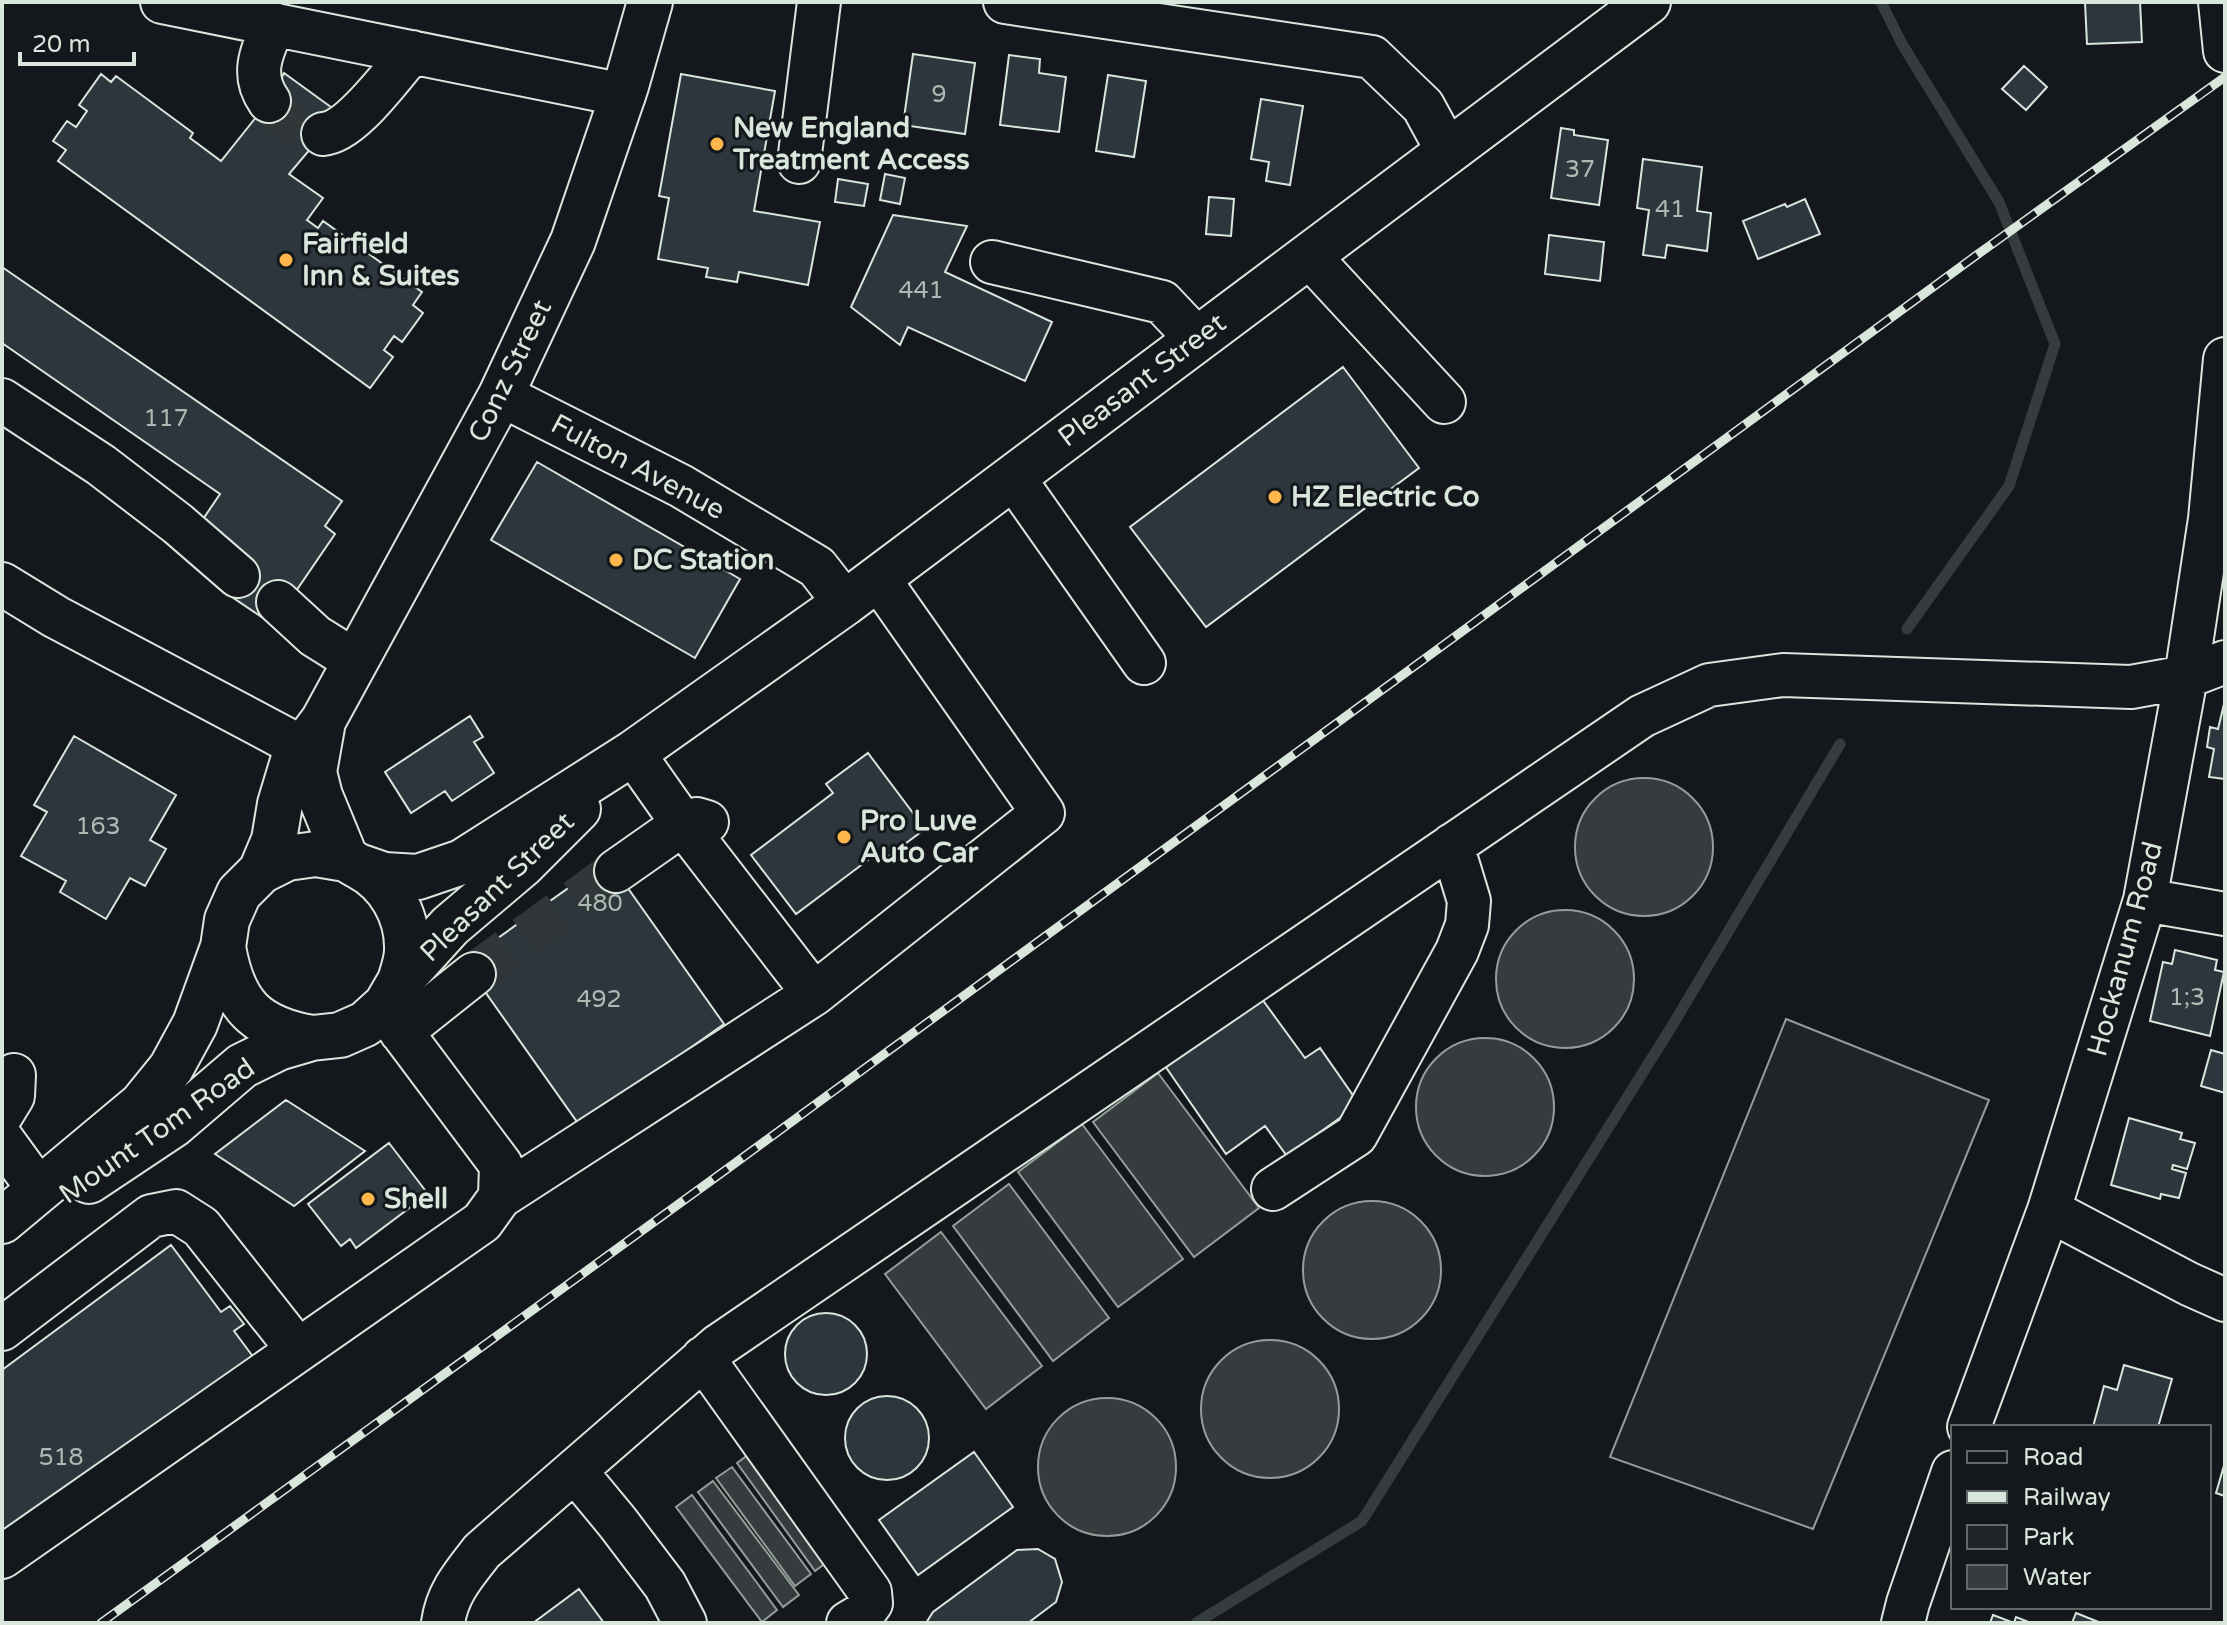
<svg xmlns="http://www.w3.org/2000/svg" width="2227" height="1625" viewBox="0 0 2227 1625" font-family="'Varela Round',sans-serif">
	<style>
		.green { fill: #202428; stroke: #939e99; stroke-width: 2 }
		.water { fill: #363b3e; stroke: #939e99; stroke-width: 2 }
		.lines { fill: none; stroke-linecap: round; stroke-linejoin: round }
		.stream { stroke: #363b3e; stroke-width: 11 }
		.building { fill: #2c363c; stroke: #d8e6dc; stroke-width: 2 }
		.minor-tunnel { stroke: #313739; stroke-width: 42; stroke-dasharray: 42 21; stroke-linecap: butt }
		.minor-casing { stroke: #d8e6dc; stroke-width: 46 }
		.major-casing { stroke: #d8e6dc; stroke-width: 48 }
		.minor { stroke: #14181c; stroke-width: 42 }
		.major { stroke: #14181c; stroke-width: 44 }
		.rail-casing { stroke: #d8e6dc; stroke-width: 9 }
		.rail { stroke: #14181c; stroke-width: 6; stroke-dasharray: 18; stroke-linecap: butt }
		.poi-dot { fill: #ffb74d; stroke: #14181c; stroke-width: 3 }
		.labels { text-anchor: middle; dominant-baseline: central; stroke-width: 6; stroke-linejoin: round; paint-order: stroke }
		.number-label { font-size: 24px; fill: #adbab4 }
		.poi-label { font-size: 28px; font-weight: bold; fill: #d8e6dc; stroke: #14181c; text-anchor: start }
		.street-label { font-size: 28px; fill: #d8e6dc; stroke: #14181c }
	</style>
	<rect width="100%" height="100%" fill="#14181c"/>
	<path class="green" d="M1786 1019 1989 1100 1813 1529 1610 1457Z"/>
	<path class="water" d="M1575 847a69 69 0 1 1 138 0a69 69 0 1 1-138 0Z
		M1496 979a69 69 0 1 1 138 0a69 69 0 1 1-138 0Z
		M1416 1107a69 69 0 1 1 138 0a69 69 0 1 1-138 0Z
		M1158 1073 1259 1208 1194 1257 1093 1122Z
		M1082 1124 1183 1259 1118 1307 1018 1172Z
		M1009 1184 1109 1318 1053 1361 953 1226Z
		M1303 1270a69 69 0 1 1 138 0a69 69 0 1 1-138 0Z
		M941 1232 1042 1366 986 1409 885 1274Z
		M1201 1409a69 69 0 1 1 138 0a69 69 0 1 1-138 0Z
		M1038 1467a69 69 0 1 1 138 0a69 69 0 1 1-138 0Z
		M752 1452 831 1559 815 1571 737 1463Z
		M732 1467 811 1574 795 1586 716 1478Z
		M713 1481 799 1595 783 1607 698 1492Z
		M692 1495 777 1610 762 1622 676 1507Z"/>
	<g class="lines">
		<path class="stream" d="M1881 2 1902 44 1999 202 2055 344 2009 486 1907 629
			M1196 1623 1362 1521 1672 1026 1840 744"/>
	</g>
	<path class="building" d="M2085 2H2140L2142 42 2087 44Z
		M913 54 975 63 965 134 903 125Z
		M1009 55 1040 59 1039 73 1066 77 1059 132 1000 125Z
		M2024 66 2047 87 2026 110 2002 89Z
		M284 73 335 110 323 134 289 174 323 198 307 220 318 228 323 221 422 292 413 305 423 313 402 342 394 336 384 350 393 357 370 388 58 161 66 150 53 141 67 121 76 127 87 111 79 105 101 74 111 82 116 76 193 133 190 138 221 161 269 101Z
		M681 74 775 91 754 211 820 222 808 285 739 272 737 282 706 277 708 268 658 259 669 198 659 196Z
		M1108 75 1146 81 1134 157 1096 151Z
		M1261 99 1303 106 1290 185 1266 181 1269 162 1251 159Z
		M1561 128 1574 130V135L1608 140 1599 205 1551 198Z
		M1643 159 1702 167 1697 211 1711 213 1707 251 1667 245 1665 258 1643 255 1649 210 1637 208Z
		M885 174 905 178 900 204 880 200Z
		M838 179 868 184 864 206 835 202Z
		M1209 197 1234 199 1231 236 1206 234Z
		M1805 199 1820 234 1758 259 1743 221 1785 204 1787 207Z
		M893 215 967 226 945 272 1052 322 1025 381 908 327 900 345 851 307Z
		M1549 235 1604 242 1600 281 1545 274Z
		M2 267 342 501 325 526 335 534 296 591 289 586 266 620 226 593 247 563 197 528 220 494 2 343Z
		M1343 367 1419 468 1206 627 1130 527Z
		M537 462 740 579 695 658 491 540Z
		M2224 704H2225V779L2209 777 2214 749 2207 747 2210 727 2218 729Z
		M470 716 483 737 474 742 494 773 452 801 445 791 411 813 385 772Z
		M74 736 176 795 150 840 166 849 145 886 130 878 106 919 60 892 66 881 21 856 47 812 34 805Z
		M868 753 925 829 882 861 876 854 796 914 751 855 833 793 826 784Z
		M608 860 724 1024 580 1126 464 962Z
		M2175 950 2217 960 2215 970 2224 972 2210 1036 2150 1021 2163 962 2172 964Z
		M1259 995 1305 1058 1320 1048 1359 1104 1287 1156 1265 1126 1226 1154 1163 1063Z
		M2211 1050 2225 1054V1093L2201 1086Z
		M286 1100 365 1151 294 1206 215 1154Z
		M2129 1118 2182 1133 2180 1139 2195 1143 2187 1169 2173 1165 2172 1169 2186 1173 2179 1198 2161 1194 2160 1199 2111 1185Z
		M389 1143 428 1194 356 1248 350 1239 341 1246 308 1204Z
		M171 1245 221 1312 230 1306 244 1324 234 1331 254 1358 2 1544V1370Z
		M785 1354a41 41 0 1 1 82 0a41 41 0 1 1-82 0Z
		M2124 1365 2172 1379 2158 1427H2093L2104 1386 2117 1390Z
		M845 1438a42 42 0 1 1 84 0a42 42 0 1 1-84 0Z
		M974 1452 1013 1507 918 1575 879 1520Z
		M2225 1462V1496L2216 1493Z
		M1038 1549 1055 1559 1062 1582 1056 1602 1028 1623H926L933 1612 1017 1550Z
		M579 1589 604 1623H533Z
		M2076 1613 2101 1623H2072Z
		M1993 1615 2014 1623 2016 1617 2031 1623H1990Z"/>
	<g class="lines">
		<path class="minor-tunnel" d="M269 101C281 117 302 135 323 134
			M474 974 616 871"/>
		<g class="minor-casing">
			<path id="minor" d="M162 2 624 95
				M1005 2 1372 57 1423 106 1448 152
				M2220 2 2225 51
				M269 101C250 74 262 51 274 24
				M323 134C352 132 392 74 412 52
				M799 162 819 2
				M1309 256 1444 402
				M992 262 1162 302 1197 339
				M501 395 681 486 817 567 845 603
				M2 400 101 465 178 524 238 576
				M1013 477 1144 663
				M2 584 56 617 303 748
				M278 602 315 636 355 661
				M633 753 683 824 814 994 1043 813 878 578
				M616 871 683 824 697 819 707 822
				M2145 900 2225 914
				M401 1032 474 974
				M2 1114 13 1096 14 1075
				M2 1139 39 1190
				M1273 1189 1356 1135 1457 951 1467 925 1469 901 1452 845
				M500 1197 814 994
				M2049 1210 2189 1284 2225 1300
				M2 1329 151 1216 176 1211 201 1227 298 1350
				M703 1358 870 1592 871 1603 863 1614 848 1623
				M1969 1427 2049 1210 2145 900 2186 677 2210 519 2225 359
				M575 1471 618 1523 665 1585 685 1623
				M2 1557 482 1222 500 1197 501 1165 397 1026 386 1005
				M443 1623C447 1593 464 1574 482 1551L718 1346 1642 716 1709 685 1783 675 2131 687 2186 677 2225 662
				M1903 1623 1908 1603 1953 1472"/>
		</g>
		<g class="major-casing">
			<path id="major" d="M322 727 314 772 320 796 346 859
				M358 866C389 882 408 915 407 950 407 960 403 971 400 981
				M261 871 274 840 280 804 293 761 323 721 501 395 573 241 626 86 650 2
				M223 947C233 1005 255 1028 312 1038
				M89 1181 173 1125 242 1066 278 1048 312 1038 340 1035 365 1024 386 1005 400 981 450 926 522 865 578 809
				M2 1221 141 1105 171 1068 195 1024 223 947 227 920 239 893 261 871 287 858 316 854 346 859 358 866 384 875 418 877 462 862 633 753 845 603 1648 2"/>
		</g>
		<use href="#minor" class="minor"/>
		<use href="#major" class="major"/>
		<g class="rail-casing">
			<path id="rail" d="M101 1623 727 1169 1974 257 2225 77"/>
		</g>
		<use href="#rail" class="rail"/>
	</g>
	<g class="poi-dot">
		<circle cx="717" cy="144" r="8"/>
		<circle cx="286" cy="260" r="8"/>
		<circle cx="1275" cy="497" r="8"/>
		<circle cx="616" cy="560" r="8"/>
		<circle cx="844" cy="837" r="8"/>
		<circle cx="368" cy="1199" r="8"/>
	</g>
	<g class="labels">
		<g class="number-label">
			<text x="939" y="94">9</text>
			<text x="1580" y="169">37</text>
			<text x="1670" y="209">41</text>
			<text x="921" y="290">441</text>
			<text x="166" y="418">117</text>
			<text x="98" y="826">163</text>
			<text x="600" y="903">480</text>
			<text x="2187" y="997">1;3</text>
			<text x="599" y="999">492</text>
			<text x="61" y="1457">518</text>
		</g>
		<g class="poi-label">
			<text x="733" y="128">New England<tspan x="733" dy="32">Treatment Access</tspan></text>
			<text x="302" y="244">Fairfield<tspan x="302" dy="32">Inn &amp; Suites</tspan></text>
			<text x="1291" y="497">HZ Electric Co</text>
			<text x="632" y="560">DC Station</text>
			<text x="860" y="821">Pro Luve<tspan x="860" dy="32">Auto Car</tspan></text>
			<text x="384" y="1199">Shell</text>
		</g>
		<g class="street-label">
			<text transform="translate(510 371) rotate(-64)">Conz Street</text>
			<text transform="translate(1142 380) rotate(-37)">Pleasant Street</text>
			<text transform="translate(638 467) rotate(28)">Fulton Avenue</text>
			<text transform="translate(497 887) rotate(-44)">Pleasant Street</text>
			<text transform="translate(2125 949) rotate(-75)">Hockanum Road</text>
			<text transform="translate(157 1131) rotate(-35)">Mount Tom Road</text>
		</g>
	</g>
	<rect width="2227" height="1625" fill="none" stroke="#d8e6dc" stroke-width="8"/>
	<rect x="1951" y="1425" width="260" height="184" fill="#14181c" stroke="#626a69" stroke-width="2"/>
	<rect x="1967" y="1451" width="40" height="12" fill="#14181c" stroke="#626a69" stroke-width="2"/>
	<text x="2023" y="1465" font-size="24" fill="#d8e6dc">Road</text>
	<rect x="1967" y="1491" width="40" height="12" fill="#d8e6dc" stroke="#626a69" stroke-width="2"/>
	<text x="2023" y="1505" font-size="24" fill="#d8e6dc">Railway</text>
	<rect x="1967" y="1525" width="40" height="24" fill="#202428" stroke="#626a69" stroke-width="2"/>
	<text x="2023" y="1545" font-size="24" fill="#d8e6dc">Park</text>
	<rect x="1967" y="1565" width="40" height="24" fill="#363b3e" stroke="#626a69" stroke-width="2"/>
	<text x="2023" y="1585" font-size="24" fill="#d8e6dc">Water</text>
	<path d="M20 52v12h114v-12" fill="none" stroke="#d8e6dc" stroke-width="4"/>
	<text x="32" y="52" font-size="24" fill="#d8e6dc" stroke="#14181c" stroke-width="6" paint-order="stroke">20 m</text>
</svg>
